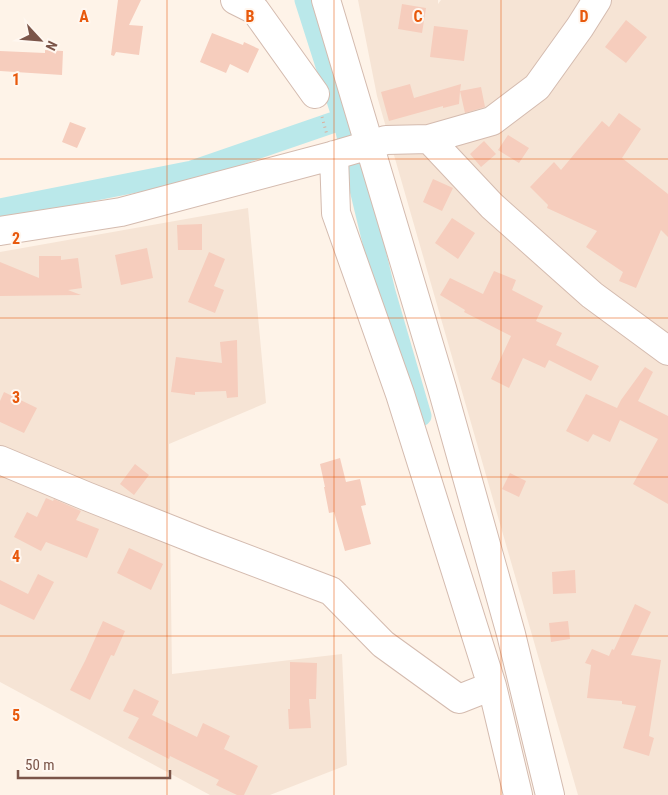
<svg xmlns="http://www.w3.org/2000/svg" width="668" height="795" viewBox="0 0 668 795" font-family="'Roboto Condensed',sans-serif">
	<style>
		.residential { fill: #f6e4d5 }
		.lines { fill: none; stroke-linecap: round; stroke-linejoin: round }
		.canal { stroke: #bae8ea; stroke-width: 21 }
		.building { fill: #f6cdbd }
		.minor-casing { stroke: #d4bbaf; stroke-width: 30 }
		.path { stroke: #dcb09f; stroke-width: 3; stroke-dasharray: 1 4; stroke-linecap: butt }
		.minor { stroke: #fff; stroke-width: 28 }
		.grid { fill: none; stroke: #e8590c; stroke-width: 1; stroke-opacity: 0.55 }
		.grid-label { font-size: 16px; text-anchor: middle; font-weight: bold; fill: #e8590c; stroke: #fff7f0; stroke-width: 4; stroke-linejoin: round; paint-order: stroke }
	</style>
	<rect width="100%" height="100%" fill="#fef3e8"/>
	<path class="residential" d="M358 0H438V4L441 0H668V795H578L377 96Z
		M248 208 266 403 169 444 172 674 342 654 347 765 270 795H210L0 682V252Z"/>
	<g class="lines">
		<path class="canal" d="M305 0 343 119 385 292 421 416
			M0 209 192 171 343 119"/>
	</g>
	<path class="building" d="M118 0H141L129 25 143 26 139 55 116 52 114 56 111 55Z
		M402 4 426 8 422 33 398 29Z
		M626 20 647 37 626 63 605 47Z
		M434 26 468 30 464 61 430 57Z
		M212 33 243 45 244 42 259 49 248 73 230 64 226 73 200 62Z
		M45 50 63 51 62 75 0 71V51L45 53Z
		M410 84 414 98 461 84 460 91 481 87 485 107 465 113 460 91 459 104 443 108V106L389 121 381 92Z
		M619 113 641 129 622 158 668 194V237L661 230 636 288 619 281 623 272 586 247 597 231 547 208 548 205 530 187 554 162 561 170 602 121 609 127Z
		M70 122 86 128 77 148 62 142Z
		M508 135 529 148 519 163 498 150Z
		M484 141 496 154 481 167 470 154Z
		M433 179 453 188 442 211 423 202Z
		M452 218 475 233 458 259 435 243Z
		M202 224V250H178L177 225Z
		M147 248 153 278 121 285 115 255Z
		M209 252 225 259 214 286 224 290 215 313 188 302Z
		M39 256H61V260L78 258 82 288 68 290 81 295 0 296V262L39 278Z
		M494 271 516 280 512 290 543 306 536 321 562 333 556 345 599 366 591 381 549 360 545 368 523 358 509 388 491 379 511 336 464 312 465 310 440 295 450 278 483 294Z
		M237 340 238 397 227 398 226 391 195 392V395L171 392 176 357 222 363 220 342Z
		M645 367 653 372 638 401 668 416V504L633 484 658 439 620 420 610 442 593 434 588 442 566 431 586 394 617 408 621 400Z
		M4 392 37 408 24 433 0 422V401Z
		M340 458 346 482 360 479 366 505 361 506 371 544 345 551 334 512 329 513 324 487H325L320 464Z
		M135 464 149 475 134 495 120 484Z
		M510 473 526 481 519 497 502 489Z
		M46 498 53 501 54 499 81 511 76 520 99 529 87 558 46 542 41 551 14 537 27 512 37 517Z
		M129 548 163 564 151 590 117 573Z
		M575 570 576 593 553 594 552 572Z
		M38 574 54 582 34 620 0 604V580L28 594Z
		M635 604 651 612 631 655 661 660 649 736 654 738 649 756 623 748 636 706 622 704V701L587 698 591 665 585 663 592 649 609 656 612 649 614 650Z
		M103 621 125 631 114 656 111 655 90 700 70 690 85 661Z
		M568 621 570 639 551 642 549 623Z
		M290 662 317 663 316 699H309L311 728 289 729 288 709H290Z
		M134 689 159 701 152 715 197 737 203 723 230 736 224 749 258 766 244 795H237L216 785 219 780 170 756 169 759 128 738 139 718 123 711Z"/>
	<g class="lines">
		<g class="minor-casing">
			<path id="minor" d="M235 0 255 10 315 94
				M326 0 442 388 511 634 550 795
				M429 139 492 206 592 295 668 351
				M334 155 336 213 400 394 492 686 518 795
				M0 231 121 212 335 155 386 140 429 139 492 121 537 87 580 27 597 0
				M0 460 86 496 207 544 331 591 383 644 459 699 492 686"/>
		</g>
		<path class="path" d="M322 117 327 135"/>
		<use href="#minor" class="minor"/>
	</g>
	<path class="grid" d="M167 0V795M334 0V795M501 0V795M0 159H668M0 318H668M0 477H668M0 636H668"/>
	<g class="grid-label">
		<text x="84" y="22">A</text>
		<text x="250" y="22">B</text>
		<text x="418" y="22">C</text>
		<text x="584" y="22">D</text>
		<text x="16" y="85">1</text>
		<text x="16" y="244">2</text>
		<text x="16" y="403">3</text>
		<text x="16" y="562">4</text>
		<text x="16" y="721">5</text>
	</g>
	<g transform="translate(40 40) rotate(116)" stroke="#fff7f0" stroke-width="4" paint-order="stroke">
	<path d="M0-4L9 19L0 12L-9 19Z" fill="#7b5549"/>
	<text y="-8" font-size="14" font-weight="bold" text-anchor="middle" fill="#7b5549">N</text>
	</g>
	<path d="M18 770v8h152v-8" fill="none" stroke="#7b5549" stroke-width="2.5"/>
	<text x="25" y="770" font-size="15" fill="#7b5549" stroke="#fff7f0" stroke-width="4" paint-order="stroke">50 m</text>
</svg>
